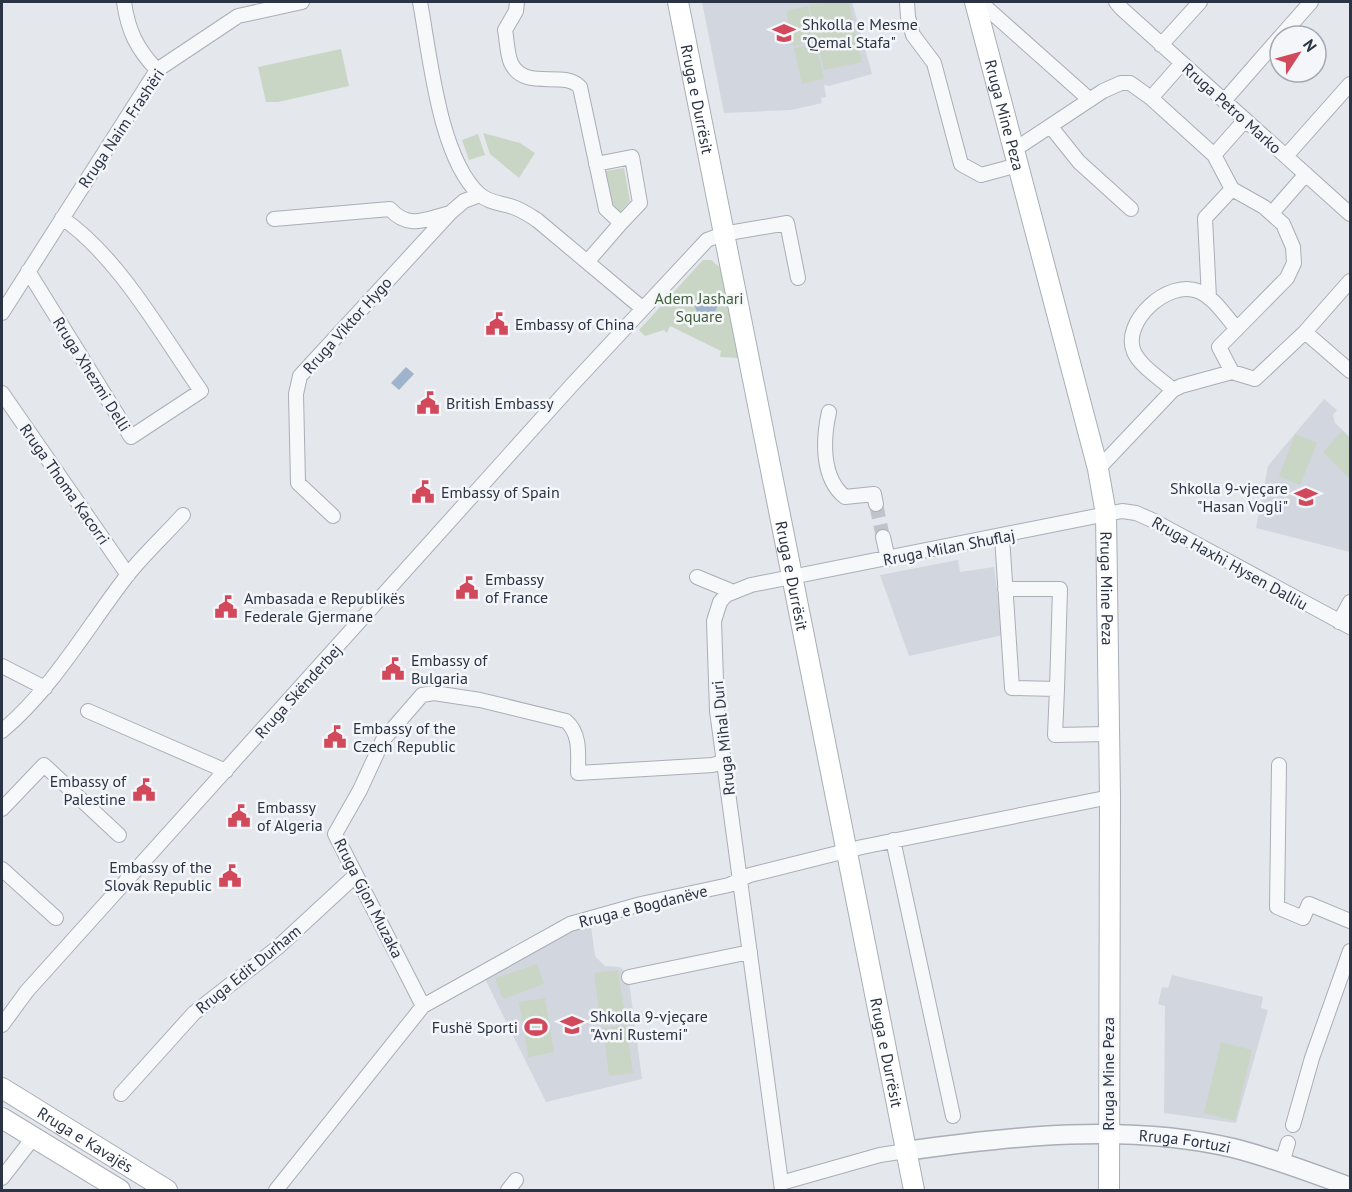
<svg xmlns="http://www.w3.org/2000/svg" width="1352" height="1192" viewBox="0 0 1352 1192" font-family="'PT Sans',sans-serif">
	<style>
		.built { fill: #d2d6de }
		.green { fill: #c9d6c5 }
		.water { fill: #9fb4cc }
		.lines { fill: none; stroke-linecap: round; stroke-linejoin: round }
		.minor-tunnel { stroke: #bfc3cb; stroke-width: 14; stroke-dasharray: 14 7; stroke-linecap: butt }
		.minor-casing { stroke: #a9aeb7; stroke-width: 16 }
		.tertiary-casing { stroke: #a9aeb7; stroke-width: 21 }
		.secondary-casing { stroke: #a9aeb7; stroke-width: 22 }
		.minor { stroke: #f7f8fa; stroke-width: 14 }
		.tertiary { stroke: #f7f8fa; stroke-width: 18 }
		.secondary { stroke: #fff; stroke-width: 20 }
		.labels { text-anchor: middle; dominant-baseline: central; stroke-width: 5; stroke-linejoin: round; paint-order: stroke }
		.poi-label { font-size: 16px; fill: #2b3445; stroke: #f4f6f9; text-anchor: start }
		.street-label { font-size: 16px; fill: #2b3445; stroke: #f4f6f9 }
		.park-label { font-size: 16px; fill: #3f6138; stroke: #f4f6f9 }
	</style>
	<rect width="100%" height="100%" fill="#e4e7ec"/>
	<path class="built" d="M702 2H852L872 74 829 86 824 85 826 97 821 98 822 103 791 110 724 113Z
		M1324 399 1337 410 1333 415 1335 423 1350 437V552L1256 528 1268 466Z
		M958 560 960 572 994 567 1003 635 909 656 880 575Z
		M591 926 595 956 605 966 620 967 628 974 642 1079 546 1102 485 979 568 932Z
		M1172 975 1263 997 1261 1008 1268 1010 1236 1123 1164 1113 1165 1006 1158 1004 1162 987 1168 988Z"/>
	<path class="green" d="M827 2H849L862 62 824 70 809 5Z
		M808 6 816 41 793 46 786 11Z
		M816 44 824 79 802 84 794 48Z
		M341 49 349 86 278 102H266L258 67Z
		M483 133 520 143 535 153 519 178 490 154Z
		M478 134 485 155 469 160 462 140Z
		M624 168 630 201 620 212 612 205 606 171Z
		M703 260H711L722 269 739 358 720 357 721 351 670 326 667 333 664 330 645 336 639 330Z
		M1342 431 1350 439V479L1323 452Z
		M1295 434 1317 443 1300 485 1279 476Z
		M537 964 544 984 503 999 495 978Z
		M618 970 626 1022 601 1025 594 973Z
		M545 998 554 1052 528 1057 519 1002Z
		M626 1025 633 1073 609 1076 603 1028Z
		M1221 1042 1252 1050 1235 1121 1204 1113Z"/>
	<path class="water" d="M695 305a11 11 0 1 1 22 0a11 11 0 1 1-22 0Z
		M406 367 414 374 399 390 391 383Z"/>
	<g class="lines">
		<path class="minor-tunnel" d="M876 504 883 537"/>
		<g class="minor-casing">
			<path id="minor" d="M124 2C128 31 137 49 157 70
				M420 2C430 55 439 157 479 194 489 203 501 203 513 207 522 210 529 215 537 220L642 308
				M517 2 516 11 505 30C507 40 507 54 511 63 525 92 563 69 580 87L606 209 621 223 588 261
				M907 2 908 17 913 35 934 63 961 164 981 175 1018 165
				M980 2 1089 99
				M1116 2 1121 8 1350 214
				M1281 36 1311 2
				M1161 45 1200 2
				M1151 98 1182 63
				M1224 101 1280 37
				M1051 127 1079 162 1131 209
				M1014 150 1103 91 1121 83H1130L1151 98 1214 155 1232 189 1264 207 1283 224 1293 247 1294 263 1287 278 1219 347 1232 372
				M1214 155 1245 120
				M1286 156 1350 84
				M596 164 632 157 640 203 621 223
				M1272 213 1306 174
				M274 219 390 209C409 230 426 219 450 213
				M28 271 131 437 201 391C162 335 118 256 62 218
				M1209 298 1205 218 1232 189
				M2 313 157 70 238 16 302 2
				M1305 332 1350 371
				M1173 390C1161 379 1141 367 1134 352 1121 322 1168 279 1198 291 1214 297 1226 317 1237 329
				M2 393 128 575
				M829 412C823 439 821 478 845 497L874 494 876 504
				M1098 469 1173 390 1181 386 1232 372 1255 379 1305 332 1350 281
				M333 516 298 483 296 394 300 376 450 213 464 201 480 195
				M883 537 888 559
				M1002 537 1012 688 1057 689 1055 735 1108 734
				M697 577 731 591
				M1005 589H1060L1057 689
				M1339 622 1350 602
				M2 666 45 688
				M88 711 226 771
				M2 731C53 688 86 629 126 577 143 555 164 536 183 515
				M1279 765 1277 907 1303 918 1309 904 1350 921
				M2 809 44 765 119 835
				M893 840 953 1116
				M2 869 56 918
				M629 977 750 952
				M423 1006 335 834 360 790 383 740 422 695 434 693 480 700 566 721C581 734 578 755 578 773L713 765 724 761
				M2 1025 27 991 571 386 707 240 723 234 787 223 798 278
				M121 1094 194 1013 277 948 356 875
				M1293 1125 1312 1058 1350 951
				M1282 1163 1288 1143
				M2 1178 33 1138
				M781 1183 880 1155 906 1151
				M276 1190 423 1006 570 924 641 904 729 885 750 875 862 847 1110 797
				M508 1190 516 1180
				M782 1190 717 711 714 621 720 602 726 595 751 585 1122 511 1136 513 1152 520 1350 627"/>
		</g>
		<g class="tertiary-casing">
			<g id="tertiary">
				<path id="s1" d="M906 1151C1012 1136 1127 1123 1233 1148 1273 1158 1312 1173 1350 1187"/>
			</g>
		</g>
		<g class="secondary-casing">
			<g id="secondary">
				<path id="s2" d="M678 2 914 1190"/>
				<path id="s3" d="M975 2 1098 469 1106 514 1110 797 1109 1190"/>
				<path id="s4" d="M2 1088 167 1190"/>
				<path d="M2 1118 120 1190"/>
			</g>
		</g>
		<use href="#minor" class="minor"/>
		<use href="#tertiary" class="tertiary"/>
		<use href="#secondary" class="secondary"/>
	</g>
	<defs>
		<g id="school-bare" transform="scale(1.8)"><path d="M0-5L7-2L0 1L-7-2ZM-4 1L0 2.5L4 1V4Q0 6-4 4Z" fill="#d1495b" stroke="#f4f6f9" stroke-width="2.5" paint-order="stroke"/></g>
		<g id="civic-bare" transform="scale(1.8)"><path d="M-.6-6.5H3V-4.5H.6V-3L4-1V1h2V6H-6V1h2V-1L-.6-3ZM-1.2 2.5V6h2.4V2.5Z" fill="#d1495b" stroke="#f4f6f9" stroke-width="2.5" paint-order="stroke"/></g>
		<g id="stadium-bare" transform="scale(1.8)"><path d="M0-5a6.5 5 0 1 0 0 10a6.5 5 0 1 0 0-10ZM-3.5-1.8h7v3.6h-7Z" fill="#d1495b" stroke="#f4f6f9" stroke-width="2.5" paint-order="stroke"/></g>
	</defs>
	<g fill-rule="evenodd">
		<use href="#school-bare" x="784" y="33"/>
		<use href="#civic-bare" x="497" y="324"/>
		<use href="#civic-bare" x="428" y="403"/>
		<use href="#civic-bare" x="423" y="492"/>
		<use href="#school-bare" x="1306" y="497"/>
		<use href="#civic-bare" x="467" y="588"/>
		<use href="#civic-bare" x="226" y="607"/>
		<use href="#civic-bare" x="393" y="669"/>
		<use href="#civic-bare" x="335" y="737"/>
		<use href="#civic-bare" x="144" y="790"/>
		<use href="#civic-bare" x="239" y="816"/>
		<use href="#civic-bare" x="230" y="876"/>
		<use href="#school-bare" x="572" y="1025"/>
		<use href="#stadium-bare" x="536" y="1027"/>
	</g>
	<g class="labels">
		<g class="poi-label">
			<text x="802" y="24">Shkolla e Mesme<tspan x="802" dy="18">"Qemal Stafa"</tspan></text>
			<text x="515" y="324">Embassy of China</text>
			<text x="446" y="403">British Embassy</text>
			<text x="1288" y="488" text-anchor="end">Shkolla 9-vjeçare<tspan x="1288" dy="18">"Hasan Vogli"</tspan></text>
			<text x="441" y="492">Embassy of Spain</text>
			<text x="485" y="579">Embassy<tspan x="485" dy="18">of France</tspan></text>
			<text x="244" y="598">Ambasada e Republikës<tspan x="244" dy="18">Federale Gjermane</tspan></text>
			<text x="411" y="660">Embassy of<tspan x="411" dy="18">Bulgaria</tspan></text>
			<text x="353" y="728">Embassy of the<tspan x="353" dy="18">Czech Republic</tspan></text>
			<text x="126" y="781" text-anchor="end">Embassy of<tspan x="126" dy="18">Palestine</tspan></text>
			<text x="257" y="807">Embassy<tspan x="257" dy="18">of Algeria</tspan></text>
			<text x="212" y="867" text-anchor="end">Embassy of the<tspan x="212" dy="18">Slovak Republic</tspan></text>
			<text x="590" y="1016">Shkolla 9-vjeçare<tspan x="590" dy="18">"Avni Rustemi"</tspan></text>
			<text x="518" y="1027" text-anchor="end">Fushë Sporti</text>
		</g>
		<g class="street-label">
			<text stroke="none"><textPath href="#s2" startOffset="99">Rruga e Durrësit</textPath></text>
			<text transform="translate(1232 108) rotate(42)">Rruga Petro Marko</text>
			<text stroke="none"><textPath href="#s3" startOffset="117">Rruga Mine Peza</textPath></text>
			<text transform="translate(121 128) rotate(-56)">Rruga Naim Frashëri</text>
			<text transform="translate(347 325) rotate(-48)">Rruga Viktor Hygo</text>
			<text transform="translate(92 374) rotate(58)">Rruga Xhezmi Delli</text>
			<text transform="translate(65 484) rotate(55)">Rruga Thoma Kacorri</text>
			<text transform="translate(949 547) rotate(-11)">Rruga Milan Shuflaj</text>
			<text transform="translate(1230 563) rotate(29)">Rruga Haxhi Hysen Dalliu</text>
			<text stroke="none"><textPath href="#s2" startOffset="585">Rruga e Durrësit</textPath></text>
			<text stroke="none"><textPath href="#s3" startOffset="603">Rruga Mine Peza</textPath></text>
			<text transform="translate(298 691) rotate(-48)">Rruga Skënderbej</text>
			<text transform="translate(723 738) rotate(-96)">Rruga Mihal Duri</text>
			<text transform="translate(369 898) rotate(63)">Rruga Gjon Muzaka</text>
			<text transform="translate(643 906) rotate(-14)">Rruga e Bogdanëve</text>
			<text transform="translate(248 969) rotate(-39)">Rruga Edit Durham</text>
			<text stroke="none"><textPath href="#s2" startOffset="1071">Rruga e Durrësit</textPath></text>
			<text transform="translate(1108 1074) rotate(-90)">Rruga Mine Peza</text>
			<text stroke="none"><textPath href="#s4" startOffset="98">Rruga e Kavajës</textPath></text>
			<text stroke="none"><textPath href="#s1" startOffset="280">Rruga Fortuzi</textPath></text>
		</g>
		<g class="park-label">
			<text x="699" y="298">Adem Jashari<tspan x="699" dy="18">Square</tspan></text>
		</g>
	</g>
	<rect width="1352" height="1192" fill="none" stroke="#2b3445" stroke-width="6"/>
	<g transform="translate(1298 54) rotate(54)"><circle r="28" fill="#f4f6f9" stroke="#a4a8b1" stroke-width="1.5"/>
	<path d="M0-4.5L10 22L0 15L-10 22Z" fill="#d1495b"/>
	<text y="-9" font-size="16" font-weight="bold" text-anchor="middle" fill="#2b3445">N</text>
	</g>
</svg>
